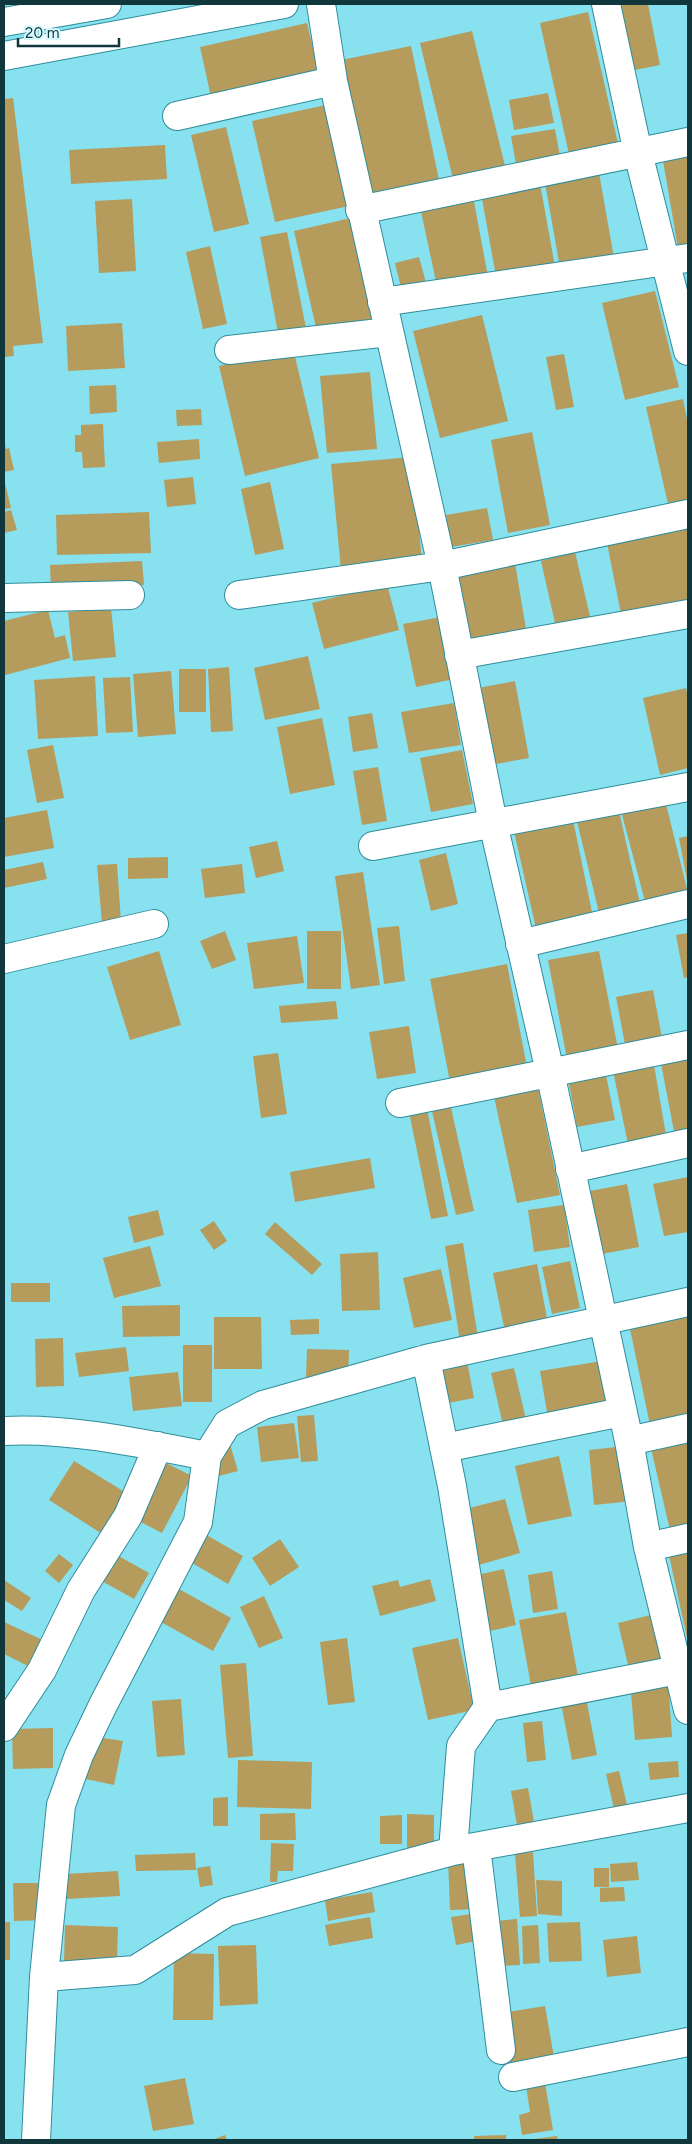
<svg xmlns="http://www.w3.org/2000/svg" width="692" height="2144" viewBox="0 0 692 2144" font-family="Figtree,sans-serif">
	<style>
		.building { fill: #b59b5c }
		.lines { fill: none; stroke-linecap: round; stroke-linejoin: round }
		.minor-casing { stroke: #2f8d9b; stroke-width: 30 }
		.major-casing { stroke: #2f8d9b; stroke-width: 30 }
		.minor { stroke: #fff; stroke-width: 28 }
		.major { stroke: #fff; stroke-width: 28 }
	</style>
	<rect width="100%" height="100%" fill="#88e1ef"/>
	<path class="building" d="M630 4H648L660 65 630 71 618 6Z
		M588 12 619 148 570 159 540 23Z
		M307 23 319 73 211 97 200 47Z
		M472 31 506 170 454 183 420 43Z
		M411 46 439 180 369 194 341 60Z
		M548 93 554 123 514 130 509 100Z
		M13 98 43 343 13 346 14 356 4 357V99Z
		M326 105 349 206 275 222 252 121Z
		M226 127 249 224 214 232 191 135Z
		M555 129 561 162 517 170 511 136Z
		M165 145 167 179 71 184 69 150Z
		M688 151V253L679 254 662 155Z
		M598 167 614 258 560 268 544 177Z
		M539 178 556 272 497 282 480 188Z
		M472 191 489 282 438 291 419 202Z
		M132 199 136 271 99 273 95 201Z
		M351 218 374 319 317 332 294 231Z
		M287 232 307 333 279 338 260 237Z
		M210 246 227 324 203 329 186 252Z
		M419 257 428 290 403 296 395 263Z
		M655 291 679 387 625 400 602 303Z
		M482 315 508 421 440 438 413 331Z
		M122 323 125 368 68 371 66 326Z
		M293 348 319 458 245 476 219 366Z
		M564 354 574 407 556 410 546 357Z
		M370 372 377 449 327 453 320 376Z
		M116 385 117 412 90 414 89 386Z
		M683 399 688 424V499L668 504 646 407Z
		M201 409 202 425 177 426 176 410Z
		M103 424 105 467 83 468 82 452H75V435H81V425Z
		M532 432 550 525 508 533 491 440Z
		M199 439 200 459 159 463 157 442Z
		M4 440 6 449 9 448 14 470 4 472Z
		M412 457 422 562 341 570 331 464Z
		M193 477 196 504 167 507 164 480Z
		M4 479 11 508 4 509Z
		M270 482 284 549 255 555 241 489Z
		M487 508 493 540 451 547 446 515Z
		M11 510 17 530 4 533V512Z
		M149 512 151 553 57 555 56 515Z
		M688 523V608L622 619 606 538Z
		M575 552 592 625 557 632 541 561Z
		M142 561 144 585 51 589 50 565Z
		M515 563 527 635 471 645 453 576Z
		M387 584 399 630 324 649 312 603Z
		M111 608 116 657 73 661 68 612Z
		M48 610 55 638 65 635 70 658 5 675 4 621Z
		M441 617 454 679 416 687 403 624Z
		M308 656 320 709 265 720 254 668Z
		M229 667 233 731 211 732 208 669Z
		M179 669H206V712H179Z
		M171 671 176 734 138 737 133 674Z
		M95 676 98 736 38 739 34 680Z
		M130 677 133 732 106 733 103 678Z
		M515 681 529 758 491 765 478 688Z
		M686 688 688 699V768L660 775 643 698Z
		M454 703 461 745 409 753 401 712Z
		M372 713 378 748 353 752 348 717Z
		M322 718 335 785 290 794 277 727Z
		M53 745 64 798 37 803 27 750Z
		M462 750 473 804 431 812 420 758Z
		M378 767 387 821 362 825 353 771Z
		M664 796 688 893 647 909 620 807Z
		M618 807 641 908 600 917 576 817Z
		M47 810 54 848 4 857V818Z
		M572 815 594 922 537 933 513 827Z
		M688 836V880H687L679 838Z
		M277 841 284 871 256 878 249 847Z
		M446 853 458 904 431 911 419 860Z
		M168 857V878L128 879V858Z
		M43 862 47 879 4 888V870Z
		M117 864 121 922 102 923 97 865Z
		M242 864 245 893 205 898 201 869Z
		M363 872 380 985 351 989 335 876Z
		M399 926 405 981 384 984 377 928Z
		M225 931 236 960 212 969 200 941Z
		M307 931H341V989H307Z
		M688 933V977L684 978 676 935Z
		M297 936 304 983 254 989 247 943Z
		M159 951 181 1025 130 1040 107 967Z
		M599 951 618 1049 567 1059 548 960Z
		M507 964 528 1072 451 1087 430 979Z
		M653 990 663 1043 626 1050 616 997Z
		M336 1001 338 1019 281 1023 279 1006Z
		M409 1026 416 1073 377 1079 369 1032Z
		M688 1048V1139L676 1142 659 1053Z
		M278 1053 287 1114 261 1118 253 1056Z
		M653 1059 667 1141 629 1149 612 1066Z
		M604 1065 615 1120 577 1127 567 1072Z
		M537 1083 560 1195 517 1203 493 1092Z
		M450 1103 474 1211 456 1215 431 1107Z
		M427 1109 448 1216 431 1219 409 1112Z
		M370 1158 375 1188 295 1202 290 1172Z
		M688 1177V1232L664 1236 653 1184Z
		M627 1184 639 1247 602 1254 590 1191Z
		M564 1205 570 1247 534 1252 528 1210Z
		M158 1210 164 1235 134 1243 128 1217Z
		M214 1221 227 1241 214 1250 200 1230Z
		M275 1222 322 1264 312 1275 265 1234Z
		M463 1243 478 1338 460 1341 445 1246Z
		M150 1246 161 1286 114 1298 103 1258Z
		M378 1252 380 1310 342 1311 340 1254Z
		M570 1261 580 1308 552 1314 542 1267Z
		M537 1264 548 1324 505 1332 493 1273Z
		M441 1269 452 1320 414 1328 403 1278Z
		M11 1283H50V1302H11Z
		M180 1305V1336L123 1337 122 1306Z
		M688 1311V1423L651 1430 629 1324Z
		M214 1317H261L262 1369H214Z
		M319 1319V1334L291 1335 290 1320Z
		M63 1338 64 1386 36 1387 35 1339Z
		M183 1345H212V1402H183Z
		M126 1347 129 1371 79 1377 75 1353Z
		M307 1349 349 1350 348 1378 306 1377Z
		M466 1356 474 1398 438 1405 430 1363Z
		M602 1361 610 1407 548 1418 540 1371Z
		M514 1368 527 1424 504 1429 491 1373Z
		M178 1372 182 1406 133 1411 129 1377Z
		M314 1415 318 1461 301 1462 297 1416Z
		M294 1423 299 1458 261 1462 257 1427Z
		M688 1436V1536L672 1539 650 1444Z
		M230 1444 238 1471 219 1476 212 1449Z
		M626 1446 632 1501 594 1505 589 1450Z
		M559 1456 572 1516 528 1525 515 1466Z
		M74 1461 133 1497 107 1537 49 1500Z
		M164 1462 192 1476 162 1533 133 1518Z
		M505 1499 520 1553 475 1566 461 1510Z
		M203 1533 243 1556 228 1584 187 1560Z
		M280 1539 299 1567 270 1586 252 1558Z
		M688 1541V1638H687L667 1546Z
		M59 1554 73 1565 59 1583 45 1571Z
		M115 1554 149 1573 134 1599 100 1580Z
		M504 1569 516 1625 490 1631 477 1575Z
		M552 1571 558 1609 533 1613 528 1575Z
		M430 1579 436 1601 380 1616 372 1586 398 1580 400 1587Z
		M4 1580 31 1598 22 1611 4 1600Z
		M170 1584 231 1618 213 1651 152 1617Z
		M264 1596 283 1638 259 1648 240 1607Z
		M566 1612 579 1682 532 1691 519 1620Z
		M655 1614 666 1660 629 1669 618 1623Z
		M4 1622 47 1642 34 1669 4 1654Z
		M347 1638 355 1702 328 1705 320 1642Z
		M458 1638 474 1710 428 1720 412 1648Z
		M246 1663 253 1756 228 1758 220 1665Z
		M668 1679 672 1737 635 1740 630 1682Z
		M586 1698 597 1755 572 1760 561 1703Z
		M181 1699 185 1755 157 1757 152 1701Z
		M542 1721 546 1760 527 1762 523 1723Z
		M53 1728V1768L13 1769 12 1729Z
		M91 1736 123 1741 114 1785 81 1778Z
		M238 1760 312 1762 311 1809 237 1807Z
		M678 1761 679 1777 650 1780 648 1763Z
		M619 1771 628 1809 615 1813 606 1774Z
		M528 1788 536 1833 519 1836 511 1791Z
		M228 1797V1826H213V1798Z
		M295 1813 296 1840H260V1814Z
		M407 1814 434 1815V1850L407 1849Z
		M402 1815V1844H380V1816Z
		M271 1843 294 1844 293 1871H278L277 1882H270Z
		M533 1852 537 1916 520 1917 515 1854Z
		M195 1853 196 1870 136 1871 135 1855Z
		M476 1858 478 1909 450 1910 448 1859Z
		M637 1862 639 1880 611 1882 610 1864Z
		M210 1866 213 1885 200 1887 197 1868Z
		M594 1868H609V1887H594Z
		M118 1871 120 1896 66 1899 65 1874Z
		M536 1880 562 1881V1916L538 1914Z
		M13 1883H46L47 1920 14 1921Z
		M624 1887 625 1901 600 1902V1888Z
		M372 1892 375 1912 328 1921 325 1900Z
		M478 1913 482 1940 456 1945 451 1917Z
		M370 1917 373 1938 329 1946 325 1925Z
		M517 1919 520 1965 497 1966 495 1921Z
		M4 1922H10V1960H4Z
		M580 1922 582 1961 549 1962 547 1923Z
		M65 1925 118 1927 117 1963 64 1962Z
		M538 1925 540 1963 523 1964 522 1926Z
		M637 1936 641 1973 607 1977 603 1940Z
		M256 1945 258 2004 220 2006 218 1946Z
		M174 1953 214 1954 213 2020H173Z
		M545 2006 554 2057 510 2064 501 2013Z
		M185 2078 194 2124 153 2131 144 2086Z
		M545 2083 553 2130 522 2135 519 2115 530 2112 526 2086Z
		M225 2135 227 2140H212Z
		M506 2135V2140H474V2136Z
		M557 2136 558 2140H534V2139Z"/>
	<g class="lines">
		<g class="minor-casing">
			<path id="minor" d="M321 4 333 81 442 566 493 823 550 1072 629 1441 648 1547 688 1710
				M606 4 638 153 688 351
				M4 22 107 4
				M177 116 333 81
				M360 210 688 142
				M382 302 688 258
				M229 350 389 332
				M239 595 442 566 688 514
				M4 598 130 595
				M459 655 688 614
				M373 846 688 787
				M520 944 688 904
				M4 959 154 924
				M400 1103 688 1045
				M570 1169 688 1143
				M426 1359 452 1486 488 1707
				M4 1431C66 1427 145 1444 207 1456
				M629 1441 688 1428
				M444 1448 622 1412
				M648 1547 688 1538
				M4 1727 42 1670 81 1590 128 1516 158 1446
				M476 1847 501 2050
				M453 1851 461 1746 488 1707 688 1668
				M44 1977 135 1970 227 1912 453 1851 688 1808
				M513 2077 688 2042
				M36 2140 44 1977 61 1805 79 1755 103 1705 198 1522 207 1456 227 1424 263 1405 426 1359 688 1302"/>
		</g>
		<g class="major-casing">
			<path id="major" d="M4 56 284 4"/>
		</g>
		<use href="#minor" class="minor"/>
		<use href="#major" class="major"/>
	</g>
	<rect width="692" height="2144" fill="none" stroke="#10373c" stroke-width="10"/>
	<path d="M18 38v8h101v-8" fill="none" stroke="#10373c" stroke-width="2.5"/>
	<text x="25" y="38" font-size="15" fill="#10373c" stroke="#d7f9fe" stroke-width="4" paint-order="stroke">20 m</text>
</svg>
